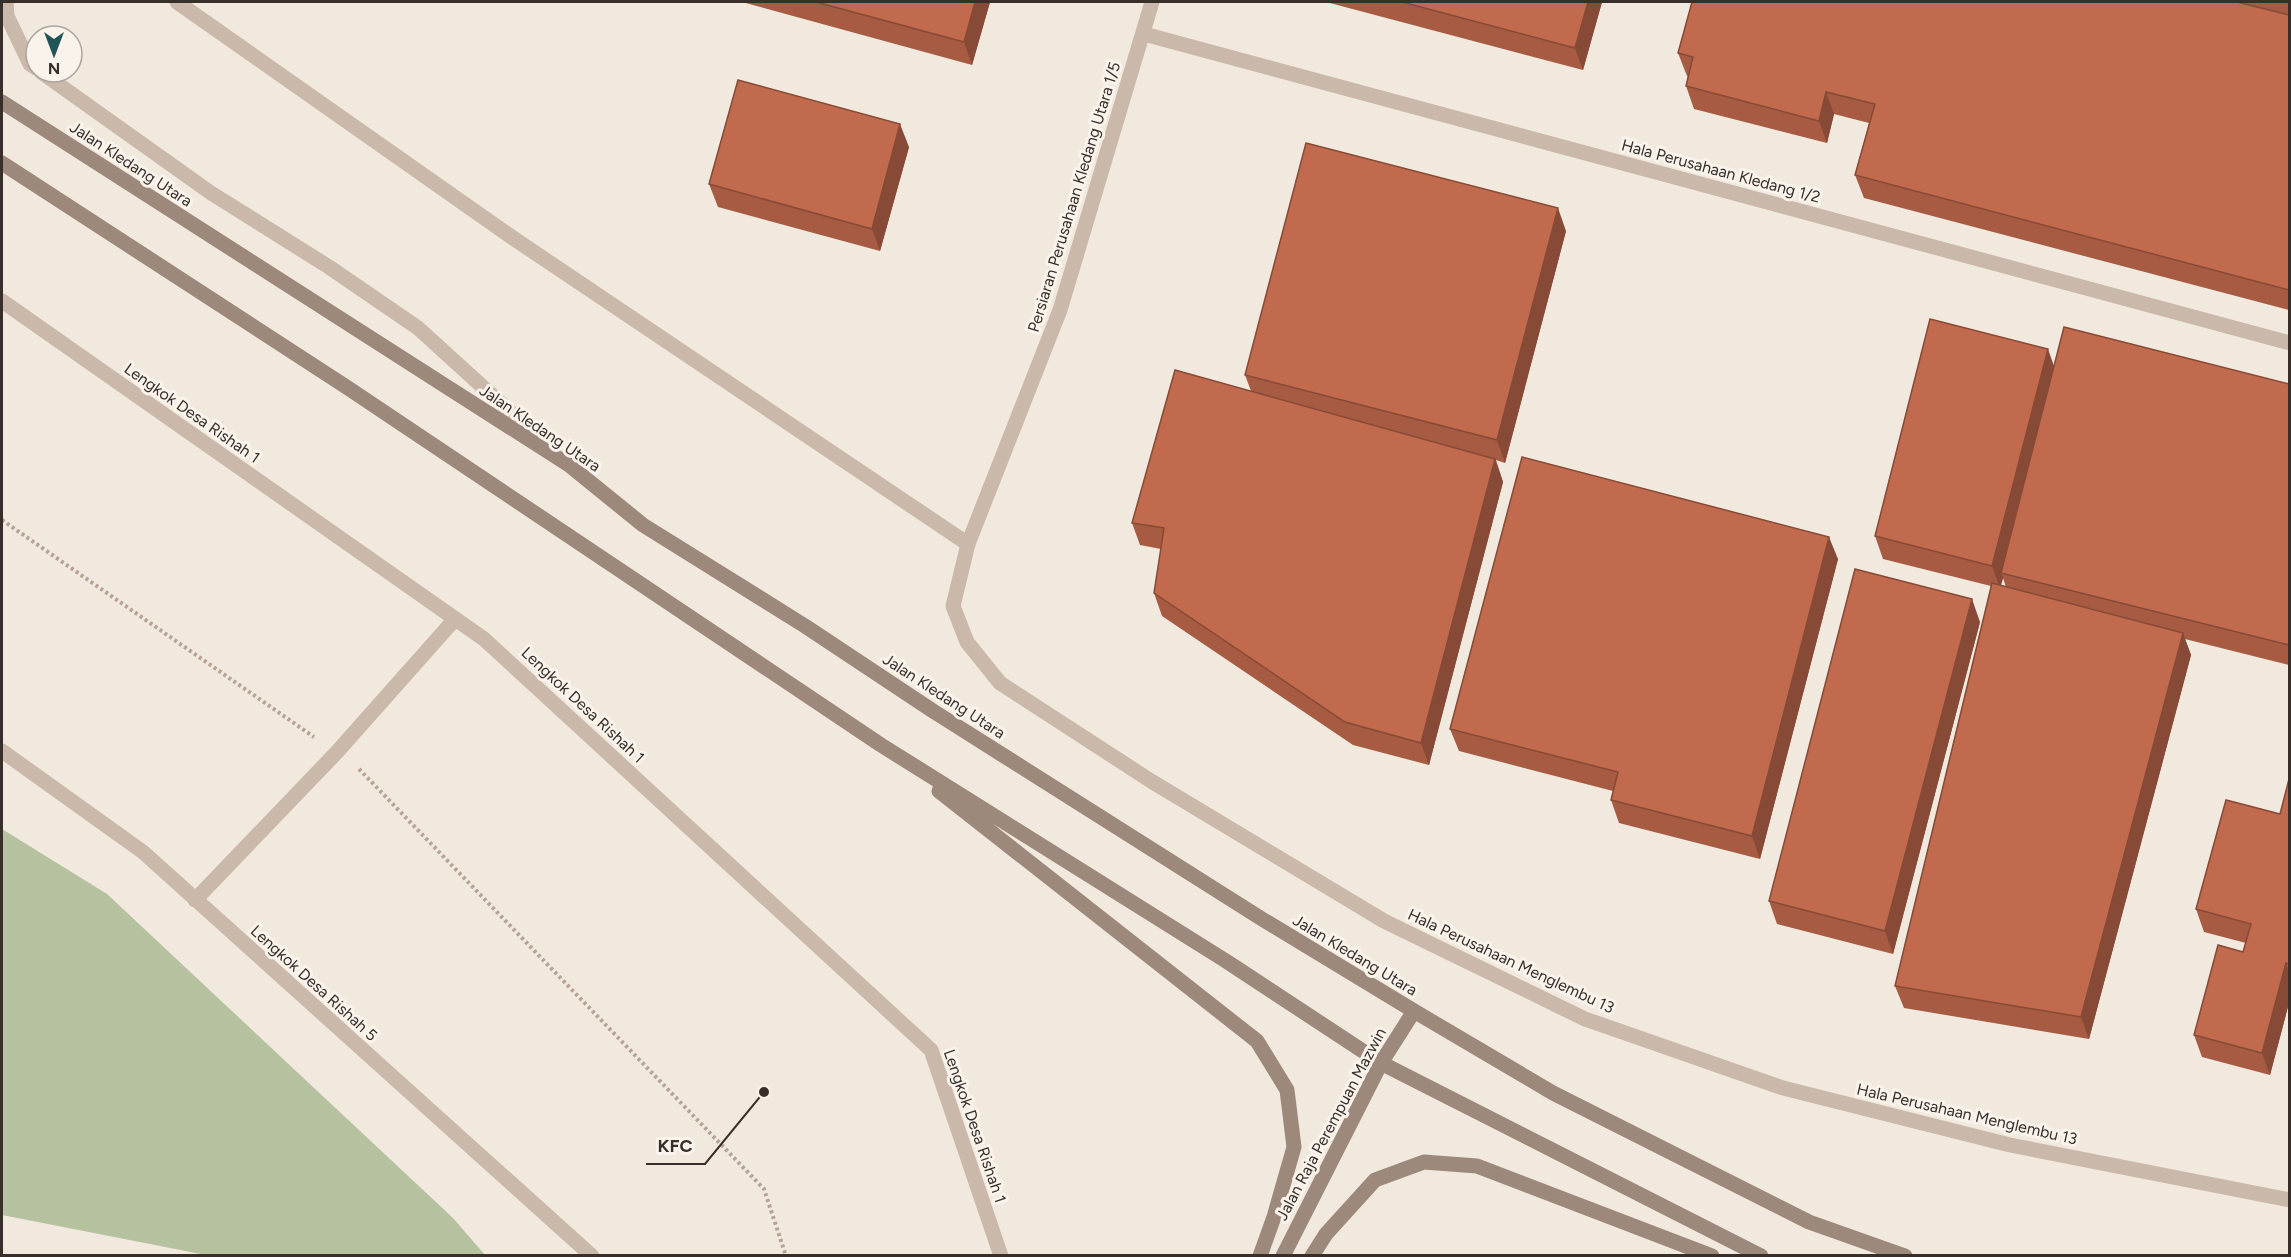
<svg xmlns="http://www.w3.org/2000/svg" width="2291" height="1257" viewBox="0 0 2291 1257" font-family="Figtree,sans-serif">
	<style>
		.green { fill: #b5c19f }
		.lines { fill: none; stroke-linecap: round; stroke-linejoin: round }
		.path { stroke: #b6a395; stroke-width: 4; stroke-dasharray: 3 3; stroke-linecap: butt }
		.service { stroke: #cab9aa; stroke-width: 15 }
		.minor { stroke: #cab9aa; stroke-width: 15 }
		.secondary { stroke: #9d887c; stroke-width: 15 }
		.wall { fill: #a65b42; fill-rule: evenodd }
		.shaded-wall { fill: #874a36 }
		.building { fill: #c16a4d; stroke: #874a36; stroke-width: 1.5 }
		.labels { text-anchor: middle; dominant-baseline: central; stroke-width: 6; stroke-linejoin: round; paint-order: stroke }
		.street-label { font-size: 16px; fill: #382e2a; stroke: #f9f3eb }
		.leader { fill: none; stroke: #382e2a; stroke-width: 2 }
		.callout-dot { fill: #382e2a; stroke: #f9f3eb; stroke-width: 2 }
		.callout-label { font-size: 18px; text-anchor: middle; font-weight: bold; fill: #382e2a; stroke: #f9f3eb; stroke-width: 6; stroke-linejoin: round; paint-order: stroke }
	</style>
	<rect width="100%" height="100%" fill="#f2e9de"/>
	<path class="green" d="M2 829 107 894 453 1218 485 1255H206L2 1215Z"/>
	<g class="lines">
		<path class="path" d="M2 520 314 737
			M359 769 764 1189 786 1256"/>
		<path class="service" d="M6 2 7 16 30 64 36 68
			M177 2 513 238 968 544
			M41 72 211 193 329 267 418 328 549 447"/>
		<path class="minor" d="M1152 2 1060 310 968 544 953 606 967 642 1000 683 1151 781 1384 921 1585 1019 1783 1088 2010 1145 2290 1200
			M1144 34 2290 343
			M2 301 484 639 931 1050 1001 1256
			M2 751 143 852 592 1256
			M195 900 337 752 455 619"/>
		<path class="secondary" d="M2 102 569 465 643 525 805 626 933 711 1262 919 1414 1011 1553 1093 1809 1222 1905 1256
			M2 163 348 388 881 745 1226 961 1381 1063 1761 1256
			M939 791 1257 1041 1287 1090 1294 1147 1274 1217 1260 1256
			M1283 1256 1381 1063 1414 1011
			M1312 1256 1326 1234 1375 1180 1424 1162 1477 1166 1712 1256"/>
	</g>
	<path class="wall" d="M742 2H990L972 65Z
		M1326 2H1602L1583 70Z
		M1692 2H2289V310L1864 198 1855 175 1869 123 1834 114 1827 143 1694 109 1686 86 1688 76H1687L1678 53Z
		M909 147 880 251 718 207 709 184Z
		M1566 231 1505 463 1496 460 1503 482 1429 765 1353 745 1162 616 1154 593 1161 549 1140 545 1132 523 1251 391 1245 375Z
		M2054 366 2289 384V665L2185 639 2191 655 2089 1039 1904 1008 1895 986 1991 586 1883 559 1875 536ZM2003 578 2006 587 2001 585Z
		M1838 559 1760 859 1619 823 1611 800 1613 791 1459 751 1450 729Z
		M1980 622 1893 954 1777 924 1769 901Z
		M2289 779V1003L2270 1075 2202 1057 2194 1035 2243 952 2246 943 2204 932 2196 909 2280 814Z"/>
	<path class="shaded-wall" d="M975 2H990L972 65 964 42Z
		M1588 2H1602L1583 70 1575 48Z
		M1826 92 1834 114 1827 143 1819 121Z
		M900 124 909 147 880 251 872 229Z
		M1558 208 1566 231 1505 463 1497 440Z
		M2048 349 2056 372 2001 573 2003 578 2000 588 1992 566Z
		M1495 459 1503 482 1429 765 1421 743Z
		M1829 537 1838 559 1760 859 1752 836Z
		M1972 599 1980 622 1893 954 1885 931Z
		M2183 633 2191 655 2089 1039 2081 1017Z
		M2286 963 2289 973V1003L2270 1075 2262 1053Z"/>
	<path class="building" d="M816 2H975L964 42Z
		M1402 2H1588L1575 48Z
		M1692 2H2237L2289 15V290L1855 175 1875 104 1826 92 1819 121 1686 86 1693 57 1678 53Z
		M738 80 900 124 872 229 709 184Z
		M1306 143 1558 208 1497 440 1245 375Z
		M1930 319 2048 349 1992 566 1875 536Z
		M2064 327 2289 384V645L2001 573Z
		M1175 370 1495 459 1421 743 1345 722 1154 593 1164 528 1132 523Z
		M1522 457 1829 537 1752 836 1611 800 1618 772 1450 729Z
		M1855 569 1972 599 1885 931 1769 901Z
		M1992 583 2183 633 2081 1017 1895 986Z
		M2289 779V964L2286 963 2262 1053 2194 1035 2218 945 2243 952 2251 924 2196 909 2226 800 2280 814Z"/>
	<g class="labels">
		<g class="street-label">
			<text transform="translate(131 164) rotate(33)">Jalan Kledang Utara</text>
			<text transform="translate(1721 171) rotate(15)">Hala Perusahaan Kledang 1/2</text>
			<text transform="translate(1074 197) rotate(-73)">Persiaran Perusahaan Kledang Utara 1/5</text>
			<text transform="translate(192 413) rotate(35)">Lengkok Desa Rishah 1</text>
			<text transform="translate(540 428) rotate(34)">Jalan Kledang Utara</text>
			<text transform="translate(944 696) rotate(33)">Jalan Kledang Utara</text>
			<text transform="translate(583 705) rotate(43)">Lengkok Desa Rishah 1</text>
			<text transform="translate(1355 955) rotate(31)">Jalan Kledang Utara</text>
			<text transform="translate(1511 961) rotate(25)">Hala Perusahaan Menglembu 13</text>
			<text transform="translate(314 983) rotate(42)">Lengkok Desa Rishah 5</text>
			<text transform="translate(1967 1114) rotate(13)">Hala Perusahaan Menglembu 13</text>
			<text transform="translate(1331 1124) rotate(-62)">Jalan Raja Perempuan Mazwin</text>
			<text transform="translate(975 1126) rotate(71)">Lengkok Desa Rishah 1</text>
		</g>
	</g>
	<path class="leader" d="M764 1092L705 1164H646"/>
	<circle class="callout-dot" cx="764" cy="1092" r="6"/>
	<g class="callout-label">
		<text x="675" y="1152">KFC</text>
	</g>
	<rect width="2291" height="1257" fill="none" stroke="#382e2a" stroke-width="6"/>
	<g transform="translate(54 54) rotate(180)"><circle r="28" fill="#f9f3eb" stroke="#aca49e" stroke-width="1.5"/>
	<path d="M0-4.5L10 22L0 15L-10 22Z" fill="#205458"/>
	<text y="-9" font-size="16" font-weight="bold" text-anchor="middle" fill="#382e2a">N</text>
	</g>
</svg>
